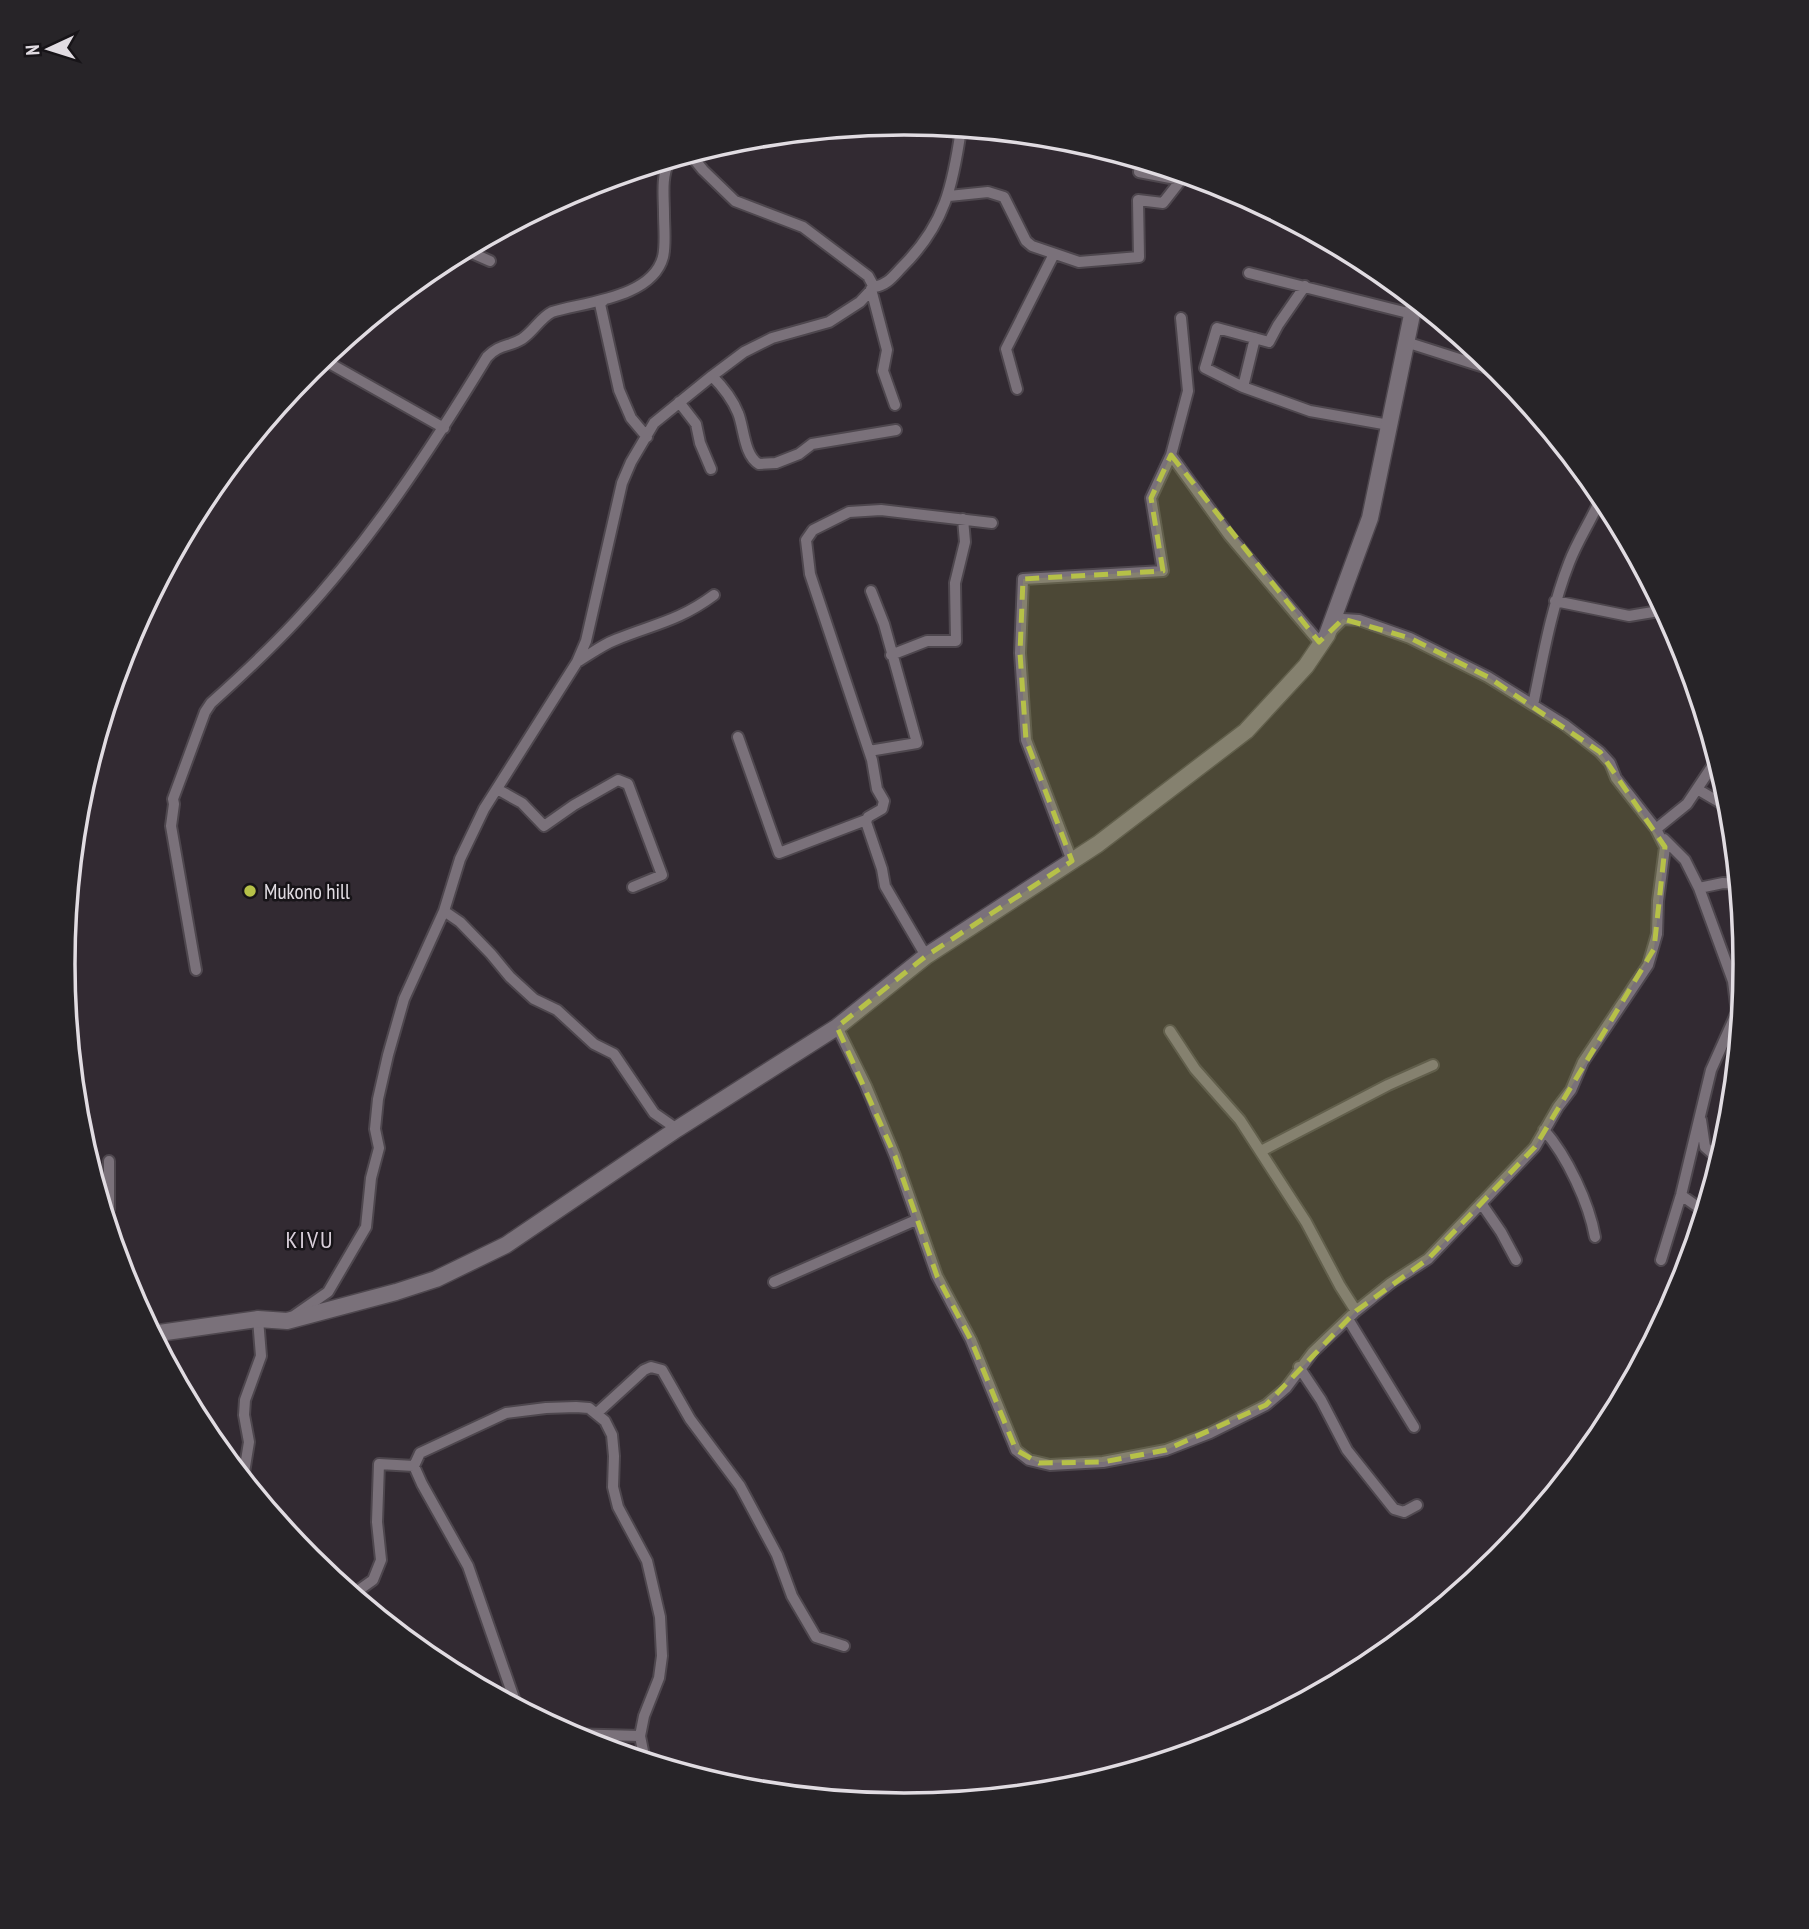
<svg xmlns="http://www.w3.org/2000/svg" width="1809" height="1929" viewBox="0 0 1809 1929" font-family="'PT Sans Narrow',sans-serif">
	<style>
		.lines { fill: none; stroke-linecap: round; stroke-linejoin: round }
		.street-casing { stroke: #4e474e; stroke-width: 14 }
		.secondary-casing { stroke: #4e474e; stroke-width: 19 }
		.street { stroke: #7a717a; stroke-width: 10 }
		.secondary { stroke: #7a717a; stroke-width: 16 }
		.marked { fill: #b6c148; fill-opacity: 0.2; stroke: #b6c148; stroke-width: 5; stroke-dasharray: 14 9; stroke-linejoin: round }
		.poi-dot { fill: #b6c148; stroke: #171418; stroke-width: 2.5 }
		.labels { text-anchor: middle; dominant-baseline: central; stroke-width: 5; stroke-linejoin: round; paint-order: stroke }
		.poi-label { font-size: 21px; fill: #e1dce2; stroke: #171418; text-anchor: start }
		.quarter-label { font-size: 24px; letter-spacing: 2px; fill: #d9cfda; stroke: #171418 }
		.rim { fill: none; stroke: #e1dce2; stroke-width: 3.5 }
	</style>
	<rect width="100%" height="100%" fill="#322a32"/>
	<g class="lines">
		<g class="street-casing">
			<path id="street" d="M949 196 988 192 1004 197 1026 241 1032 246 1079 262 1139 257 1138 200 1163 203 1181 180 1139 172 1141 161
				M465 250 490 261
				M1249 273 1412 314
				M874 287C888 285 894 275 903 266 945 224 953 185 961 129
				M871 289 887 350 883 371 895 405
				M603 301 600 304 619 390 631 418 647 437
				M1181 318 1188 391 1171 455 1229 535 1321 644
				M1255 338 1243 387 1205 368 1217 328 1269 342 1278 325 1305 286
				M1407 340 1409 343 1503 373
				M322 359 444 428
				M712 376C723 387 732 398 738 413 744 427 744 456 759 464L776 463 799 454 812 444 896 430
				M1243 387 1310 411 1389 425
				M1017 389 1006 349 1054 254
				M679 402 696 424 700 443 711 469
				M1555 601 1629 616 1665 610
				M891 655 927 641H956L955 583 965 542 963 519
				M577 662C589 655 602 645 615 640 654 624 679 621 714 595
				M1533 705C1543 657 1551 609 1569 563 1578 539 1593 518 1602 495
				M738 737 779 853 866 820
				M869 751 917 743 884 624 871 591
				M497 789 522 803 544 826 574 805 618 780 628 784 662 875 633 887
				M1697 789 1731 809
				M1656 829 1687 804 1717 759
				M1664 839 1685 860 1699 888 1733 981 1737 1012 1741 1017
				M1072 861 1026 740 1020 653 1023 579 1163 571 1151 498 1171 455
				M1699 888 1723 883 1738 884
				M444 911 460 922 491 954 510 977 534 999 557 1010 594 1044 614 1054 654 1113 677 1129
				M926 956 885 886 882 869 866 822 868 817 882 809 884 801 877 789 872 760 810 574 806 540 813 530 849 512 881 510 992 523
				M196 970 171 826 174 804 173 799 205 712 211 703C240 677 269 650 296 621 370 542 431 449 487 357 499 344 509 347 522 339 534 331 540 318 552 312 585 302 652 298 663 257 666 244 664 227 664 214 664 196 661 178 669 161
				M837 1027 866 1086 895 1156 937 1276 971 1340 1016 1450 1029 1460 1050 1465 1103 1462 1166 1450 1210 1433 1266 1405 1286 1388 1313 1352 1356 1311 1391 1283 1428 1259 1535 1147 1558 1107 1571 1090 1583 1062 1648 965 1657 934 1658 901 1665 847 1656 829 1616 778 1610 763 1600 752 1565 725 1488 677 1410 638 1359 620 1343 619 1332 630
				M1170 1031 1195 1069 1240 1120 1306 1222 1340 1286 1356 1311
				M1701 1120 1705 1147 1720 1160
				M1544 1130C1567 1156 1589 1203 1595 1237
				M1261 1151 1388 1085 1433 1065
				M1681 1195 1705 1212
				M1481 1203 1501 1232 1516 1260
				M105 1214 109 1209V1161
				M1661 1260 1681 1195 1711 1070 1737 1012
				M774 1282 916 1220
				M295 1315 328 1292 366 1227 371 1178 379 1148 375 1129 378 1099 388 1055 404 999 444 911 460 859 484 809 577 662 586 641 622 483 631 462 654 423 712 376 744 352 772 338 829 322 860 302 874 287 868 276 803 227 735 201 703 170 690 154
				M1348 1319 1414 1427
				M1299 1367 1321 1400 1347 1450 1394 1509 1404 1512 1417 1505
				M597 1413 644 1370 651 1367 662 1370 690 1419 740 1486 777 1555 792 1596 816 1637 844 1646
				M414 1466 422 1484 468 1566 517 1707
				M243 1479 249 1442 244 1415 245 1400 261 1356 258 1319
				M352 1595 373 1580 381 1560 377 1522 379 1464 414 1466 420 1453 506 1413 546 1408 576 1407 589 1408 605 1421 612 1435 614 1456 613 1487 618 1507 647 1561 660 1617 662 1656 659 1678 644 1716 640 1736 645 1761
				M568 1734 640 1736"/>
		</g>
		<g class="secondary-casing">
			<path id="secondary" d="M152 1334 258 1319 287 1321 396 1292 436 1279 506 1245 677 1129 837 1027 926 956 1098 844 1246 731 1306 666 1327 635 1370 518 1415 300"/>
		</g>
		<use href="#street" class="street"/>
		<use href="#secondary" class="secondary"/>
	</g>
	<path class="marked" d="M1171 455 1319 642 1343 619 1410 638 1488 677 1600 752 1665 847 1654 949 1535 1147 1428 1259 1356 1311 1266 1405 1166 1450 1103 1462 1039 1463 1016 1450 971 1340 937 1276 895 1156 837 1027 926 956 1072 861 1026 740 1020 653 1023 579 1163 571 1151 498Z"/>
	<circle class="poi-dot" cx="250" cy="891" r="7"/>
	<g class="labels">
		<g class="poi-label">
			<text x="264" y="891">Mukono hill</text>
		</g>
		<g class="quarter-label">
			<text x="310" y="1239">KIVU</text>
		</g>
	</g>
	<path d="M0 0H1809V1929H0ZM75 964a829 829 0 1 1 1658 0a829 829 0 1 1-1658 0Z" fill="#272428" fill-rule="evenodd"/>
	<path class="rim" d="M75 964a829 829 0 1 1 1658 0a829 829 0 1 1-1658 0Z"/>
	<g transform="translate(49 49) rotate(266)" stroke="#171418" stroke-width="5" paint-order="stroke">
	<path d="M0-5L12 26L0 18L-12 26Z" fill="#e1dce2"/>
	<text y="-10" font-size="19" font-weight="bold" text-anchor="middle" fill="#e1dce2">N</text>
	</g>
</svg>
